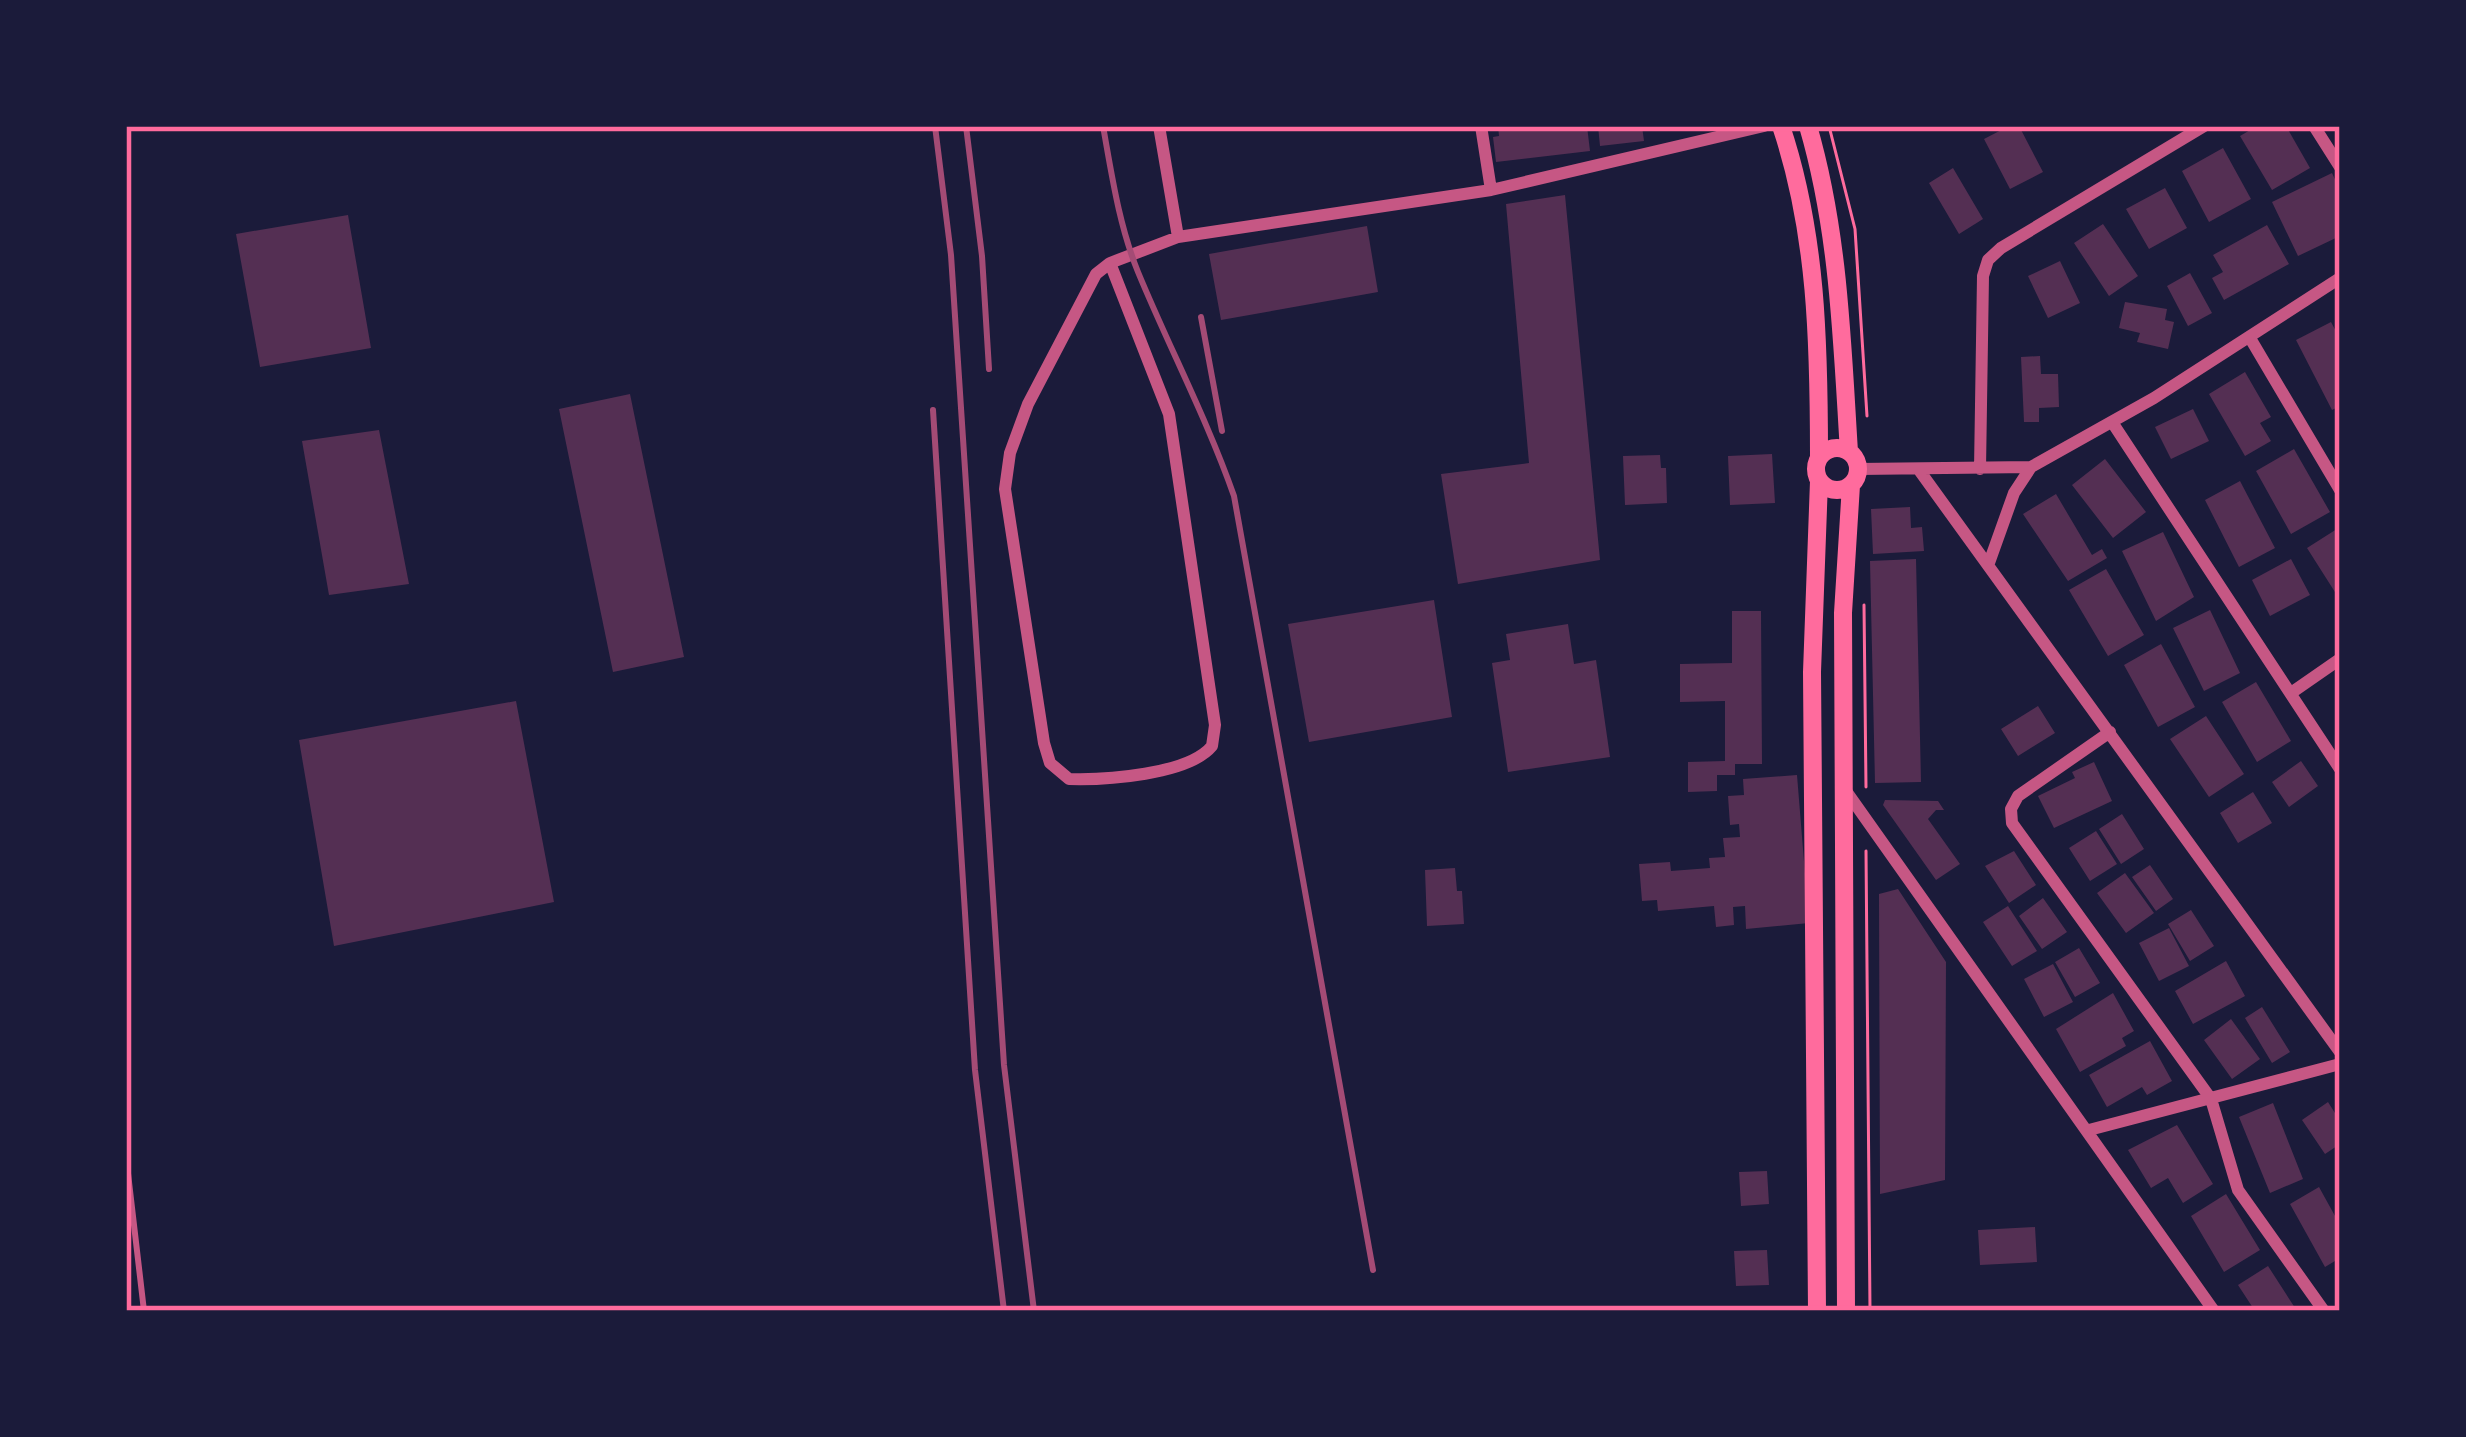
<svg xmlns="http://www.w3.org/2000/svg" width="2466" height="1437" viewBox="0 0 2466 1437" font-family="'Playfair Display',serif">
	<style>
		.building { fill: #542f53 }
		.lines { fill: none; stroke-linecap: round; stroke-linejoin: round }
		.path { stroke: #ff6b9d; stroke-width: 3 }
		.service { stroke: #c65784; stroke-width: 6 }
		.minor { stroke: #c65784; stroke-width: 12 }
		.primary { stroke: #ff6b9d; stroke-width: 18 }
		.rail { stroke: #a44b75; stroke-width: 6 }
		.neatline { fill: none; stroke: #ff6b9d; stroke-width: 4.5 }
	</style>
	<rect width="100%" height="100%" fill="#1b1b3a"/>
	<path class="building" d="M1498 126H1587L1590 151 1496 162 1493 137 1499 136Z
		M1598 126H1642L1644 141 1600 146Z
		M2009 126H2019L2043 172 2010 189 1984 139Z
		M2257 126H2286L2310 168 2272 190 2240 136Z
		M2223 148 2251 199 2209 222 2182 171Z
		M1953 168 1983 219 1959 234 1929 183Z
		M2332 173 2340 190V236L2298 256 2272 202Z
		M2165 188 2187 228 2149 249 2126 209Z
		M1565 195 1600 560 1458 584 1441 474 1529 463 1506 204Z
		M348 215 371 348 260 367 236 234Z
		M2103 224 2138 276 2109 296 2074 243Z
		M2267 225 2289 264 2224 300 2212 278 2223 272 2213 255Z
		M1367 226 1378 292 1221 320 1209 254Z
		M2060 261 2080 303 2048 318 2028 276Z
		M2190 273 2212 313 2188 326 2167 286Z
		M2125 302 2167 309 2165 320 2174 322 2168 349 2137 342 2140 333 2119 328Z
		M2331 322 2340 339V406L2332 410 2296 340Z
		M2040 356 2041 374H2058L2059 407 2039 408V422H2024L2021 357Z
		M2245 372 2271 417 2260 423 2271 441 2245 456 2209 394Z
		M630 394 684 657 613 672 559 409Z
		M2193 409 2209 441 2171 459 2155 427Z
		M379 430 409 584 329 595 302 441Z
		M2294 449 2330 512 2291 534 2256 471Z
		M1772 454 1775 503 1730 505 1728 456Z
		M1660 455 1661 468H1666L1667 503 1625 505 1623 456Z
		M2105 459 2146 512 2113 538 2072 485Z
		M2240 481 2275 548 2239 567 2205 500Z
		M2056 494 2092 555 2102 549 2107 558 2068 581 2023 514Z
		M1910 507 1911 528 1922 527 1924 551 1873 554 1871 509Z
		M2340 527V600L2307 548Z
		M2163 532 2194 597 2156 621 2122 551Z
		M1916 559 1921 782 1875 783 1870 561Z
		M2291 559 2310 595 2270 616 2252 580Z
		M2106 569 2144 635 2108 656 2069 590Z
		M1434 600 1452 717 1309 742 1288 624Z
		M2210 610 2240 673 2204 691 2173 628Z
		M1732 611H1761L1762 764H1735V775H1717V791L1688 792V762L1725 761V701L1680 702V664L1732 663Z
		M1568 624 1574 664 1596 660 1610 757 1508 772 1492 663 1510 660 1506 634Z
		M2161 644 2195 707 2158 727 2124 665Z
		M2256 682 2291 741 2257 762 2222 702Z
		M516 701 554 902 334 946 299 740Z
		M2038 706 2055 733 2018 756 2001 729Z
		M2206 716 2244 774 2209 797 2170 739Z
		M2301 761 2318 786 2289 807 2272 782Z
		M2094 762 2112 801 2054 828 2038 796 2075 778 2072 772Z
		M1797 775 1809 923 1746 929 1745 906 1733 907 1734 925 1716 927 1714 906 1658 911 1657 900 1642 901 1639 864 1670 862 1671 871 1710 868 1709 858 1725 857 1723 838 1740 837 1739 824 1730 825 1728 796 1744 795 1743 779Z
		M2253 792 2272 823 2238 843 2220 813Z
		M1885 800 1938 801 1944 810H1936L1928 819 1960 864 1936 880 1883 805Z
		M2122 814 2144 849 2121 864 2099 829Z
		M2096 831 2117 864 2090 881 2069 848Z
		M2014 851 2036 885 2009 903 1985 866Z
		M2150 865 2173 899 2156 911 2132 877Z
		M1455 868 1457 891H1462L1464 924 1427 926 1425 870Z
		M2125 873 2154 913 2126 933 2097 893Z
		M1898 889 1946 962 1945 1180 1880 1194 1879 894Z
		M2043 898 2067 932 2042 949 2019 916Z
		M2008 906 2037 951 2012 966 1983 922Z
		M2191 910 2214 946 2190 961 2168 924Z
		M2169 928 2189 966 2159 981 2139 943Z
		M2079 948 2100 983 2075 997 2055 962Z
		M2226 961 2245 996 2193 1024 2175 991Z
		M2053 964 2073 1002 2044 1017 2024 979Z
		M2113 993 2134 1031 2122 1038 2126 1046 2080 1072 2056 1029Z
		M2262 1007 2290 1052 2272 1063 2245 1018Z
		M2231 1019 2260 1059 2232 1079 2204 1040Z
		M2150 1041 2172 1081 2147 1095 2142 1087 2107 1107 2089 1075Z
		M2328 1102 2340 1121V1144L2325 1154 2302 1120Z
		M2273 1103 2303 1179 2270 1193 2239 1117Z
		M2177 1125 2213 1184 2183 1203 2168 1178 2151 1188 2128 1150Z
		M1767 1171 1769 1204 1741 1206 1739 1172Z
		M2319 1187 2340 1225V1258L2325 1267 2290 1204Z
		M2226 1194 2260 1250 2224 1272 2191 1216Z
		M2035 1227 2037 1262 1980 1265 1978 1230Z
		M1767 1250 1769 1285 1736 1286 1734 1251Z
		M2268 1266 2297 1311H2255L2238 1285Z"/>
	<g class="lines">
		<path class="path" d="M1829 126 1855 229 1867 416
			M1864 605 1866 787
			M1866 851 1870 1311"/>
		<path class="service" d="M126 1156 144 1311"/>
		<path class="minor" d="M1159 126 1178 237
			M1481 126 1491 190
			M2314 126 2340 167
			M1110 263 1169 414 1215 725 1212 746C1188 775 1105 780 1069 779L1050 763 1044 743 1005 489 1010 453 1028 404 1096 274 1110 263 1178 237 1491 190 1764 126
			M2250 338 2340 490
			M2112 422 2340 769
			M1858 469 2031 467 2154 398 2340 278
			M1980 469 1983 276 1988 260 2001 248 2204 126
			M1919 470 2340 1052
			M1989 563 2014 493 2031 467
			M2291 693 2340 659
			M2110 732 2018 796 2011 809 2012 823 2211 1099 2238 1190 2324 1311
			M1846 791 2214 1311
			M2089 1130 2340 1064"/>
		<path class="primary" d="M1781 126C1817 233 1819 345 1819 457
			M1808 126C1839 232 1842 341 1849 452
			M1816 469a21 21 0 1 1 42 0a21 21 0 1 1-42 0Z
			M1817 1311 1812 672 1819 481
			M1846 1311 1843 613 1851 485"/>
		<path class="rail" d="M935 126 951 255 1004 1065 1034 1311
			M966 126 982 256 989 369
			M1103 126C1112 176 1119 225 1138 272 1169 347 1207 419 1234 496L1373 1270
			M1201 317 1222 431
			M933 410 975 1070 1004 1311"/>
	</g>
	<rect width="2466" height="1437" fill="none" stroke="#1b1b3a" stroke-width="258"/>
	<rect x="129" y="129" width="2208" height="1179" class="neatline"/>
</svg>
